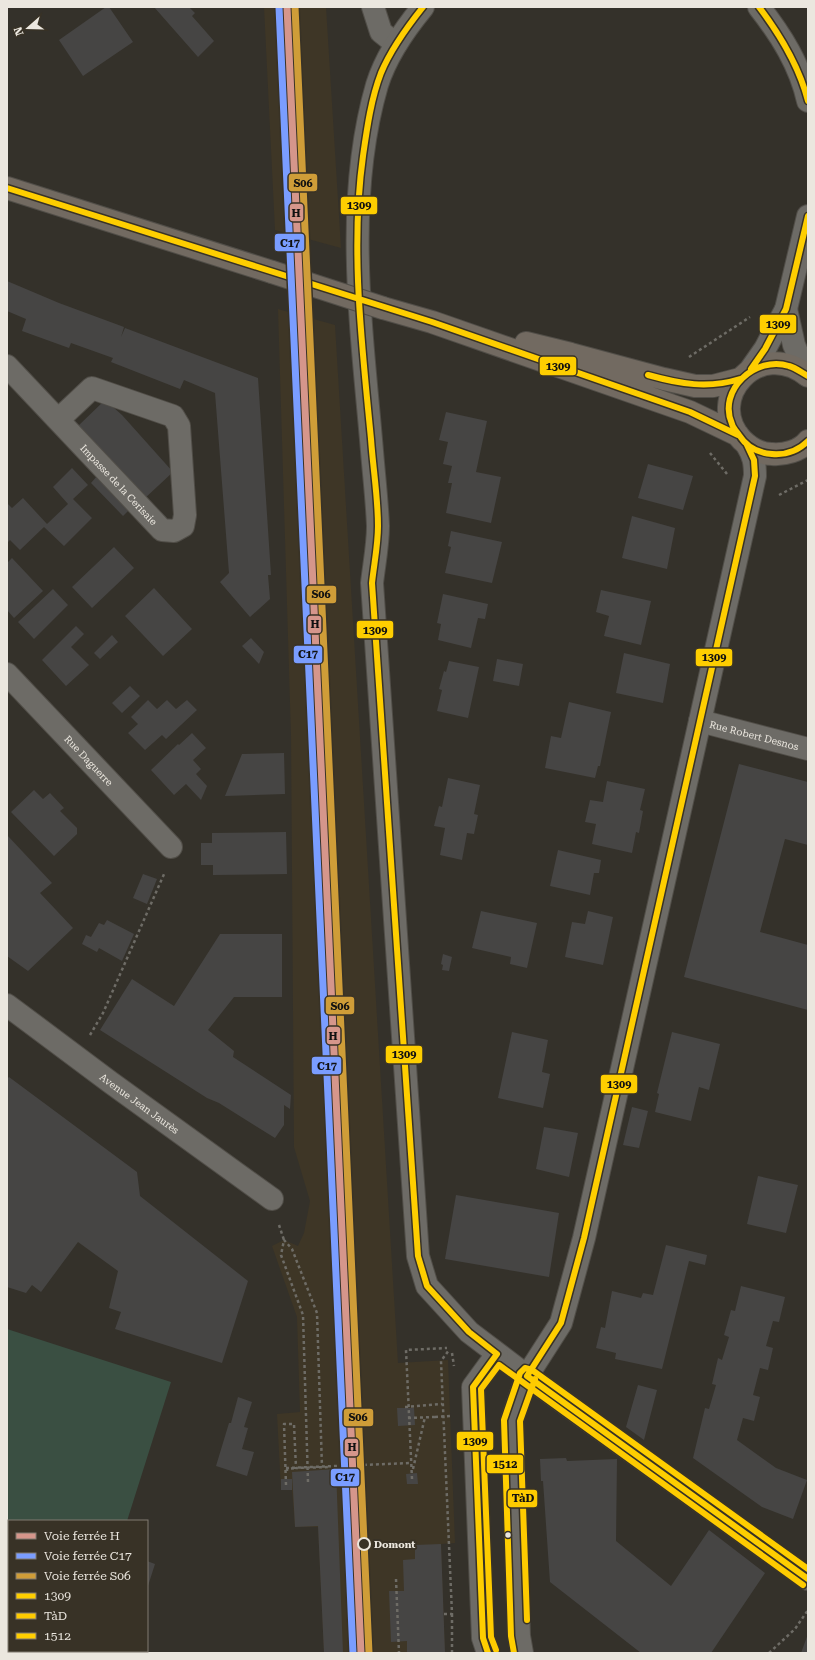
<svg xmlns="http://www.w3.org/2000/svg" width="815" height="1660" viewBox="0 0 815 1660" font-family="'Roboto Serif',serif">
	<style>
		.built { fill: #3e3626 }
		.green { fill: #3a4f42 }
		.building { fill: #464544 }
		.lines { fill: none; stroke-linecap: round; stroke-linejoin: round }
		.minor-casing { stroke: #514e48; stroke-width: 24 }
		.major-casing { stroke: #514e48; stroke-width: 24 }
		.path { stroke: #6e6c66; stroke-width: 2.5; stroke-dasharray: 3 3; stroke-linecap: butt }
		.minor { stroke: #6d6b66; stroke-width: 22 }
		.major { stroke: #726a61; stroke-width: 22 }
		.major-bridge-casing { stroke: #514e48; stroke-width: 24; stroke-linecap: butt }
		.path-bridge { stroke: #6e6c66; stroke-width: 2.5; stroke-dasharray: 3 3; stroke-linecap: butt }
		.major-bridge { stroke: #726a61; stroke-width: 22 }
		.bus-1-casing { stroke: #383226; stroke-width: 9 }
		.bus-2-casing { stroke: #383226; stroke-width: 9 }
		.bus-3-casing { stroke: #383226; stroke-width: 9 }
		.bus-1 { stroke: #fece00; stroke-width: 6 }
		.bus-2 { stroke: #fecb00; stroke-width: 6 }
		.bus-3 { stroke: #ffce00; stroke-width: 6 }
		.rail-1-casing { stroke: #383226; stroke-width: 10 }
		.rail-2-casing { stroke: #383226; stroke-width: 10 }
		.rail-3-casing { stroke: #383226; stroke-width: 10 }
		.rail-1 { stroke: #d5968b; stroke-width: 7 }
		.rail-2 { stroke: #7a9dff; stroke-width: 7 }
		.rail-3 { stroke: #cf9d38; stroke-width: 7 }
		.bus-dot { fill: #ebe7df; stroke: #383226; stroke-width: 1.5 }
		.stop-dot { fill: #383226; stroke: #ebe7df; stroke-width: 2 }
		.labels { text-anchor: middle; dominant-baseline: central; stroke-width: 4; stroke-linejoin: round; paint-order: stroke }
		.street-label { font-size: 10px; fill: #ebe7df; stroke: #383226 }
		.stop-label { font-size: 10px; font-weight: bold; fill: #ebe7df; stroke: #383226; text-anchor: start }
		.line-badge { stroke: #383226; stroke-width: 1.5 }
		.pale-badge-label { font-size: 11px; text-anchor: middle; font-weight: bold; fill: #111 }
	</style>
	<rect width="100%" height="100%" fill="#34312a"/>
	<path class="built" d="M264 7H326L341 248 275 230Z
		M278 309 335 325 398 1363 448 1360 455 1543 441 1544 445 1653H324L318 1527H295L292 1490H281L277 1414 300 1412 297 1317 272 1246 284 1240 298 1246 304 1233 310 1201 294 1147 291 735Z"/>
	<path class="green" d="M7 1329 171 1382 127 1521H9V1651H85L84 1653H7Z"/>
	<path class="building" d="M106 7H109L133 42 83 76 59 40Z
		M154 7H189L195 13 192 16 214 41 198 57Z
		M7 281 59 303 124 327 121 337 125 328 258 378 271 575H268L270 599 250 617 220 582 229 573 215 393 184 380 180 389 111 362 113 358 71 343 69 348 22 331 26 319 7 311Z
		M105 400 122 415 173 472 144 499 77 427Z
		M446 412 487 421 476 472 501 477 491 523 446 513 452 483H448L452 466 443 464 448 442 439 440Z
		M648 464 693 476 683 510 638 498Z
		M72 468 88 485 73 499 92 518 64 546 44 527 20 550 10 540 7 543V503L12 508 23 498 47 524 68 504 53 487Z
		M97 476 129 510 123 516 91 483Z
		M632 516 675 528 667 569 622 558Z
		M451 531 502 542 492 583 445 573 451 547 448 546Z
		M114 547 134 568 92 608 72 587Z
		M12 558 43 591 14 618 7 610V563Z
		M154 588 192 629 163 656 125 616Z
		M53 589 68 605 34 639 18 622Z
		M601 590 651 601 641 645 604 636 609 616 596 612Z
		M443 594 488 604 485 619 478 618 471 648 438 640 441 624 437 623Z
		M76 626 84 634 71 647 89 665 66 686 42 660Z
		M112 635 118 642 100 659 94 653Z
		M251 638 264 652 259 664 242 646Z
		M624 653 670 664 663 703 616 693Z
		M497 659 523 664 519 686 493 681Z
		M449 661 479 667 468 718 437 711 442 690 439 689 444 671 446 672Z
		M130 686 140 696 122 713 112 703Z
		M148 700 157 709 167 700 176 709 187 700 197 710 166 739 162 735 145 750 128 733 138 724 131 717Z
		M569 702 611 712 600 766H598L595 778 545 768 551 736 561 738Z
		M192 733 206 748 193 760 201 769 196 774 207 786 201 800 186 784 174 795 151 770 178 744 179 745Z
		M284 753 285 794 225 796 242 754Z
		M739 764 808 782V845L785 839 760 932 808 945V1010L684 977Z
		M448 778 480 785 474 814 478 815 474 834 467 833 462 860 440 855 445 828 434 826 439 806 442 807Z
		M607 781 645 789 640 810 643 811 639 833 636 832 632 853 592 844 596 824 585 822 590 800 603 802Z
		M34 790 43 799 50 793 64 808 60 811 77 828V834L54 856 11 812Z
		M286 832 287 874 213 875V865H201V843H212V833Z
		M7 835 52 883 40 893 73 928 28 971 7 956Z
		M558 850 601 860 599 873H594L590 895 550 886Z
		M143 874 157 879 147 904 133 898Z
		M481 911 537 923 527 968 510 964 511 957 472 948Z
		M588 911 613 917 603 965 565 957 572 922 585 924Z
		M107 920 134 934 122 961 99 948 97 952 82 944 86 935 91 937 99 923 104 925Z
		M220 934H282V997H234L208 1030 234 1051 233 1057 291 1095 290 1109 284 1105V1125L275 1138 219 1103 207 1098 100 1030 132 979 174 1006Z
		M443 954 452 957 449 971 442 970 443 965 441 964Z
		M512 1032 548 1040 542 1072 550 1074 543 1108 498 1098Z
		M672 1032 720 1044 709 1090 699 1087 691 1121 655 1112 659 1094 657 1093Z
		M9 1077 137 1172 140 1196 248 1281 222 1363 115 1329 121 1312 109 1308 118 1271 78 1242 41 1292 32 1285 26 1293 7 1287V1079Z
		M632 1107 648 1111 639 1148 623 1145Z
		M544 1127 578 1133 569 1177 536 1169Z
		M758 1176 798 1185 786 1233 747 1224Z
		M456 1195 559 1213 549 1277 445 1259Z
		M666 1245 707 1255 705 1265 689 1261 662 1369 615 1359 616 1353 596 1348 601 1327 605 1328 612 1291 641 1298 643 1293 653 1295Z
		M741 1286 785 1297 779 1322 773 1321 766 1346 773 1348 768 1370 760 1368 753 1395 760 1397 754 1421 743 1418 737 1440 776 1468 807 1480 793 1519 762 1507 693 1458 705 1408 709 1409 716 1385 712 1384 718 1358 722 1360 729 1337 724 1335 731 1310 735 1311Z
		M638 1385 657 1390 644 1440 626 1427Z
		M238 1397 252 1402 244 1427 248 1428 242 1449 254 1452 247 1476 216 1466 229 1423H231Z
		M397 1408H414L415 1425 398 1426Z
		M566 1458 567 1461 617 1459 616 1541 671 1586 709 1530 765 1573 711 1653H641L550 1582 543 1481H541L540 1459Z
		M336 1469 343 1653H324L318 1526 295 1527 292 1472Z
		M417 1473 418 1484H407L406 1474Z
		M281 1479H292V1490H281Z
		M441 1544 445 1653H407V1641L391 1642 389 1591H404L403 1560 415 1559V1545Z
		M147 1561 155 1564 147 1589Z
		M808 1634V1653H801Z
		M87 1651H128V1653H86Z"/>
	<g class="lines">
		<g class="minor-casing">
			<g id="minor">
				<path d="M373 7 381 32 396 44"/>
				<path d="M423 7C404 30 386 56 377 85 343 202 362 332 372 451 374 476 377 501 378 526 378 545 374 565 372 583L418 1256 427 1286 469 1332 527 1376 808 1579"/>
				<path d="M759 7C781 35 800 65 808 101"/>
				<path d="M786 309 794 345 807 375"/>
				<path id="s1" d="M7 366 162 530 174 531 183 526 185 515 179 426 173 416 92 388 58 420"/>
				<path d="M751 369 765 349 786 309 808 216"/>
				<path id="s2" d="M7 674 171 847"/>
				<path id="s3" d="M700 721 808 749"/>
				<path id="s4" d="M7 1005 110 1082 272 1199"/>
				<path d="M488 1653 483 1638 473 1387 497 1354"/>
				<path d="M522 1653 519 1636 512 1420 527 1376 561 1323 584 1238 755 476C755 464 754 456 747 445"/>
			</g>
		</g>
		<g class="major-casing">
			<path id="major" d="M7 188 272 272
				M383 308 432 322 690 412 738 435
				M526 343 571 354 664 379 695 386H713L740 379
				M808 376C759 336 703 399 742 440 750 448 761 454 772 454 784 455 800 451 808 441"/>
		</g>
		<path class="path" d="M689 357 750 317
			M710 453 727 474
			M779 495 808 480
			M90 1035 103 1013 165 872
			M279 1225 284 1240
			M452 1353 454 1366
			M405 1407 442 1404
			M408 1418 435 1417
			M413 1469 425 1417
			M287 1471V1469L296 1468
			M412 1479 406 1350 447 1348
			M308 1482 303 1315 281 1255 284 1240 292 1249 317 1313 322 1467
			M286 1485 284 1424H294L296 1468 330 1467
			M396 1579 399 1653
			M444 1614H452L441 1361 449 1350
			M452 1614V1653
			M769 1653 795 1629 808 1610"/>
		<use href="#minor" class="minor"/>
		<use href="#major" class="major"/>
		<g class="major-bridge-casing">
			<path id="major-bridge" d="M272 272 383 308"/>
		</g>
		<path class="path-bridge" d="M435 1417 450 1416
			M286 1468 411 1463"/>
		<use href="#major-bridge" class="major-bridge"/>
		<g class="bus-1-casing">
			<path id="bus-1" d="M423 7C407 27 391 49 381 73 371 99 367 128 363 156 350 249 362 345 371 439 373 468 378 497 378 526 378 545 374 564 372 583L418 1256 427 1286 469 1332 497 1354 473 1387 483 1638 488 1653
				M759 7C781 36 799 66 808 101
				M7 188 432 322 690 412 738 435
				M751 369 765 349 786 309 808 216
				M648 375C680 384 708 389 740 379
				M808 376C802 373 796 368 789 366 756 355 717 390 732 424 733 428 736 431 739 435 746 446 758 453 772 454 785 455 798 451 808 441
				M747 445 754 460 755 476 584 1238 561 1323 527 1376 808 1579"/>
		</g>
		<g class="bus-2-casing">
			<path id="bus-2" d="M527 1620 520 1421 535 1379
				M496 1650 491 1637 481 1389 499 1365 803 1585"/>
		</g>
		<g class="bus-3-casing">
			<path id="bus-3" d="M514 1653 511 1636 504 1420 520 1373 525 1368 532 1370 808 1569"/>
		</g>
		<use href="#bus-1" class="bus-1"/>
		<use href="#bus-2" class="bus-2"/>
		<use href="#bus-3" class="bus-3"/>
		<g class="rail-1-casing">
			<path id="rail-1" d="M287 7 361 1653"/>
		</g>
		<g class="rail-2-casing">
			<path id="rail-2" d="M279 7 353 1653"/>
		</g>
		<g class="rail-3-casing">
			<path id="rail-3" d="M295 7 369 1653"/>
		</g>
		<use href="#rail-1" class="rail-1"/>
		<use href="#rail-2" class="rail-2"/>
		<use href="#rail-3" class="rail-3"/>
	</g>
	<circle class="bus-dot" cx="508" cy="1535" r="3.5"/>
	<circle class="stop-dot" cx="364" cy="1544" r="6"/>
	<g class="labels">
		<g class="street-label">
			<text stroke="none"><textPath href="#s1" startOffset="163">Impasse de la Cerisaie</textPath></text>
			<text stroke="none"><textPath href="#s3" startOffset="56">Rue Robert Desnos</textPath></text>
			<text stroke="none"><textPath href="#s2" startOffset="119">Rue Daguerre</textPath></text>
			<text stroke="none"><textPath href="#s4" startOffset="165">Avenue Jean Jaurès</textPath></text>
		</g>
		<g class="stop-label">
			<text x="374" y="1544">Domont</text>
		</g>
	</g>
	<g class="line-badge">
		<rect x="288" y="173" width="30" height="19" rx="4" fill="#cf9d38"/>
		<rect x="340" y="196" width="38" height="19" rx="4" fill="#fece00"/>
		<rect x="289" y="203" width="15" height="19" rx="4" fill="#d5968b"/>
		<rect x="274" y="233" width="31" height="19" rx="4" fill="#7a9dff"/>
		<rect x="759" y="314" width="38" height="20" rx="4" fill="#fece00"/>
		<rect x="539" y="356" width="38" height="20" rx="4" fill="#fece00"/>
		<rect x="306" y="585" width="31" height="19" rx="4" fill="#cf9d38"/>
		<rect x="307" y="615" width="15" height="19" rx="4" fill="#d5968b"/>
		<rect x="356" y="620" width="38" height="19" rx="4" fill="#fece00"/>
		<rect x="293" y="645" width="30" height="19" rx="4" fill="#7a9dff"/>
		<rect x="695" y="648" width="38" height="19" rx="4" fill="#fece00"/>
		<rect x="325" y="996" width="30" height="19" rx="4" fill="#cf9d38"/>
		<rect x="326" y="1026" width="15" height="19" rx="4" fill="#d5968b"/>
		<rect x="385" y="1045" width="38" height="19" rx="4" fill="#fece00"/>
		<rect x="311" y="1056" width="31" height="19" rx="4" fill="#7a9dff"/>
		<rect x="600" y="1074" width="38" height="20" rx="4" fill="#fece00"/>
		<rect x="343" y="1408" width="31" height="19" rx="4" fill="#cf9d38"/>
		<rect x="456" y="1431" width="38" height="20" rx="4" fill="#fece00"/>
		<rect x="344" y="1438" width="15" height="19" rx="4" fill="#d5968b"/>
		<rect x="486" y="1454" width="38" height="20" rx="4" fill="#ffce00"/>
		<rect x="330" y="1468" width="30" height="19" rx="4" fill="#7a9dff"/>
		<rect x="507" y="1489" width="31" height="19" rx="4" fill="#fecb00"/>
	</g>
	<g class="pale-badge-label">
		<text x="303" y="187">S06</text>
		<text x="359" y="209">1309</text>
		<text x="296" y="217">H</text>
		<text x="290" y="247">C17</text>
		<text x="778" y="328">1309</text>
		<text x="558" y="370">1309</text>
		<text x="321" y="598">S06</text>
		<text x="315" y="628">H</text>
		<text x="375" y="634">1309</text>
		<text x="308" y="658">C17</text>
		<text x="714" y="661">1309</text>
		<text x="340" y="1010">S06</text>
		<text x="333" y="1040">H</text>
		<text x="404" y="1058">1309</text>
		<text x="327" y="1070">C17</text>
		<text x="619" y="1088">1309</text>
		<text x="358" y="1421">S06</text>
		<text x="475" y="1445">1309</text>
		<text x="352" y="1451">H</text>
		<text x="505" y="1468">1512</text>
		<text x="345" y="1481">C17</text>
		<text x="523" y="1502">TàD</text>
	</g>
	<rect width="815" height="1660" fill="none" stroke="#ebe7df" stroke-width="16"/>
	<rect x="8" y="1520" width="140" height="132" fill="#383226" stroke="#807a70"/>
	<rect x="16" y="1533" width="20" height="6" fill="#d5968b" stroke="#807a70"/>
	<text x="44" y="1540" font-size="12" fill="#ebe7df">Voie ferrée H</text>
	<rect x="16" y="1553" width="20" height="6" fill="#7a9dff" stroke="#807a70"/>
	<text x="44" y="1560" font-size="12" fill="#ebe7df">Voie ferrée C17</text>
	<rect x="16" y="1573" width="20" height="6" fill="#cf9d38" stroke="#807a70"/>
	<text x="44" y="1580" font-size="12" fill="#ebe7df">Voie ferrée S06</text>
	<rect x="16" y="1593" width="20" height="6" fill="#fece00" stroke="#807a70"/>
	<text x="44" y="1600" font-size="12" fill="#ebe7df">1309</text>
	<rect x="16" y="1613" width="20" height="6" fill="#fecb00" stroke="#807a70"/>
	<text x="44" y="1620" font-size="12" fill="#ebe7df">TàD</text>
	<rect x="16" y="1633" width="20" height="6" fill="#ffce00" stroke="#807a70"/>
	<text x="44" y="1640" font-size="12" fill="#ebe7df">1512</text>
	<g transform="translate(28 28) rotate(250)" stroke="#383226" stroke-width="3" paint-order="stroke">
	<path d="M0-3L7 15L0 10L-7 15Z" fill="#ebe7df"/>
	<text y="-6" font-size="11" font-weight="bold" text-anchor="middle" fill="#ebe7df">N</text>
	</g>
</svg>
